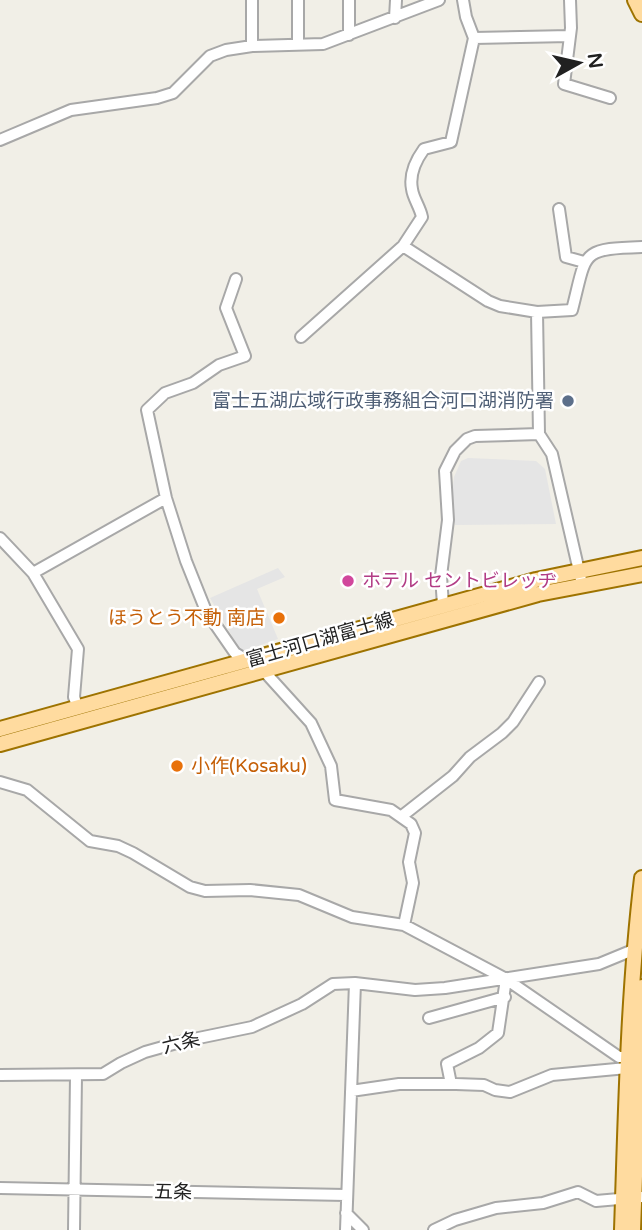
<svg xmlns="http://www.w3.org/2000/svg" width="642" height="1230" viewBox="0 0 642 1230" font-family="'Varela Round','Noto Sans JP',sans-serif">
	<style>
		.parking { fill: #e5e5e5 }
		.lines { fill: none; stroke-linecap: round; stroke-linejoin: round }
		.minor-casing { stroke: #a8a8a8; stroke-width: 14 }
		.major-casing { stroke: #9e7300; stroke-width: 18 }
		.minor { stroke: #fff; stroke-width: 10 }
		.major { stroke: #ffdb9f; stroke-width: 14 }
		.service-dot { fill: #5c6f8a; stroke: #fff; stroke-width: 2.5 }
		.hotel-dot { fill: #d1479c; stroke: #fff; stroke-width: 2.5 }
		.food-dot { fill: #e8710a; stroke: #fff; stroke-width: 2.5 }
		.labels { text-anchor: middle; dominant-baseline: central; stroke-width: 5; stroke-linejoin: round; paint-order: stroke }
		.service-label { font-size: 19px; fill: #4e5e75; stroke: #fff; text-anchor: end }
		.hotel-label { font-size: 19px; fill: #b23c85; stroke: #fff; text-anchor: start }
		.food-label { font-size: 19px; fill: #c56008; stroke: #fff; text-anchor: end }
		.street-label { font-size: 19px; fill: #212121; stroke: #fff }
	</style>
	<rect width="100%" height="100%" fill="#f1efe7"/>
	<path class="parking" d="M468 458 536 461 545 469 556 524 455 525 451 503 454 477 461 461Z
		M278 568 285 577 257 589 278 639 241 652 210 598Z"/>
	<g class="lines">
		<g class="minor-casing">
			<path id="minor" d="M252 0V46
				M349 0V35
				M570 0 571 28 564 84 610 98
				M395 18 396 0
				M474 38 570 36
				M298 44V0
				M0 140 71 110 157 98 173 93 210 56 226 50 252 46 323 44 439 0
				M559 209 566 257 584 262
				M403 246 488 301 500 306 537 312
				M236 279 226 308 245 356 219 365 193 383 165 393 147 410 166 498 186 561 206 611 235 653 263 670 311 723 331 766 335 800 391 810 411 824 415 833 409 862 413 883 404 925 506 979 619 1057H628
				M301 337 403 246 422 217C420 207 413 198 412 189 409 174 416 160 424 149L451 142 474 38 466 17 463 0
				M0 538 33 573 78 649 74 697 78 708
				M33 573 166 498
				M582 584 552 454 539 434 537 312 572 310C587 252 579 249 642 247
				M443 605 441 576 448 520 445 471 455 451 467 439 475 436 539 434
				M0 782 27 790 90 841 118 846 133 853 190 887 205 891 250 890 299 895 352 917 404 925
				M402 816 453 776 470 757 502 733 513 722 539 682
				M429 1018 505 997
				M0 1075 103 1074 121 1063 145 1052 184 1041 252 1027 302 1004 333 984 355 983 415 990 445 988 599 964 633 950 637 944
				M451 1084 447 1064 479 1048 498 1033 506 979
				M351 1091 399 1084H456L484 1085 495 1090 510 1092 552 1075 627 1068
				M0 1188 346 1195
				M346 1213 363 1230
				M74 1230 76 1076
				M346 1230 355 983
				M434 1230 455 1220 496 1208 543 1203 578 1192 596 1201 642 1197"/>
		</g>
		<g class="major-casing">
			<path id="major" d="M635 0 642 14
				M0 729 536 580 642 558
				M0 744 538 594 642 574
				M622 1230C626 1112 628 995 642 878
				M633 1230 642 987"/>
		</g>
		<use href="#minor" class="minor"/>
		<use href="#major" class="major"/>
	</g>
	<circle class="service-dot" cx="568" cy="401" r="7"/>
	<circle class="hotel-dot" cx="348" cy="581" r="7"/>
	<g class="food-dot">
		<circle cx="279" cy="618" r="7"/>
		<circle cx="177" cy="766" r="7"/>
	</g>
	<g class="labels">
		<g class="service-label">
			<text x="554" y="401">富士五湖広域行政事務組合河口湖消防署</text>
		</g>
		<g class="hotel-label">
			<text x="362" y="581">ホテル セントビレッヂ</text>
		</g>
		<g class="food-label">
			<text x="265" y="618">ほうとう不動 南店</text>
			<text x="191" y="766" text-anchor="start">小作(Kosaku)</text>
		</g>
		<g class="street-label">
			<text transform="translate(320 640) rotate(-16)">富士河口湖富士線</text>
			<text transform="translate(181 1043) rotate(-14)">六条</text>
			<text transform="translate(173 1192) rotate(1)">五条</text>
		</g>
	</g>
	<g transform="translate(579 63) rotate(82)" stroke="#ffffff" stroke-width="5" paint-order="stroke">
	<path d="M0-5L12 26L0 18L-12 26Z" fill="#212121"/>
	<text y="-10" font-size="19" font-weight="bold" text-anchor="middle" fill="#212121">N</text>
	</g>
</svg>
